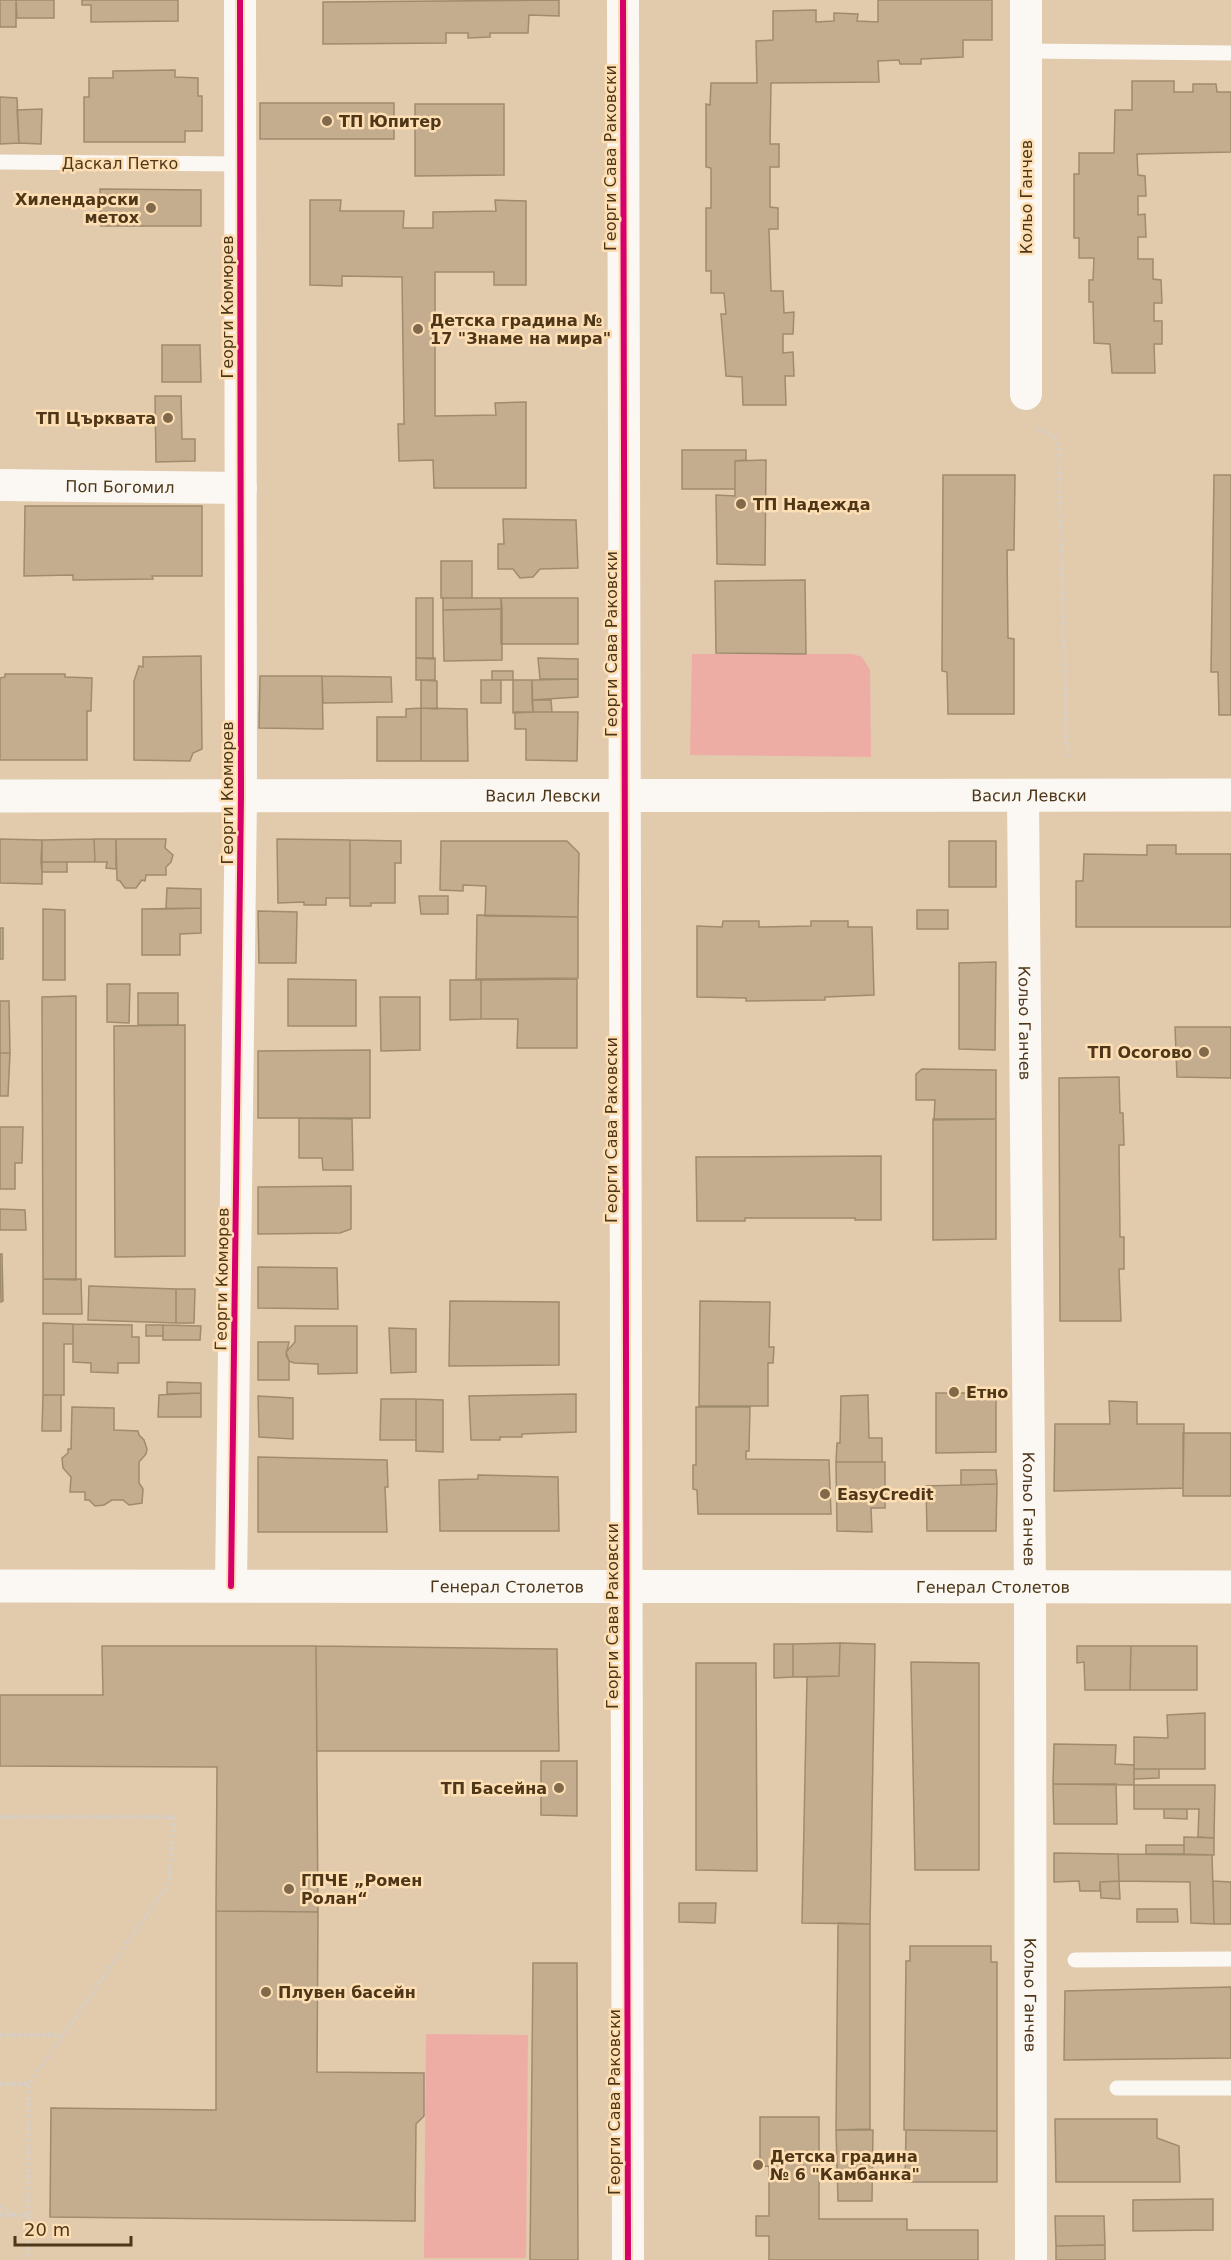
<svg xmlns="http://www.w3.org/2000/svg" width="1231" height="2260" viewBox="0 0 1231 2260" font-family="'DejaVu Sans',sans-serif">
	<style>
		.park { fill: #eeada4 }
		.building { fill: #c3ad8e; stroke: #9f8b6d; stroke-width: 1.5 }
		.lines { fill: none; stroke-linecap: round; stroke-linejoin: round }
		.path { stroke: #d7cfc5; stroke-width: 4; stroke-dasharray: 3 3; stroke-linecap: butt }
		.service { stroke: #fbf7f3; stroke-width: 15 }
		.minor { stroke: #fbf7f3; stroke-width: 32 }
		.tertiary { stroke: #fbf7f3; stroke-width: 33 }
		.secondary { stroke: #fbf7f3; stroke-width: 33 }
		.cycleway-casing { stroke: #fedeb3; stroke-width: 10 }
		.cycleway { stroke: #d6006c; stroke-width: 6 }
		.poi-dot { fill: #816a4c; stroke: #fedeb3; stroke-width: 2 }
		.labels { text-anchor: middle; dominant-baseline: central; stroke-width: 5; stroke-linejoin: round; paint-order: stroke }
		.poi-label { font-size: 16px; font-weight: bold; fill: #4d3718; stroke: #fedeb3; text-anchor: start }
		.street-label { font-size: 16px; fill: #4d3718; stroke: #fedeb3 }
	</style>
	<rect width="100%" height="100%" fill="#e2caac"/>
	<path class="park" d="M692 654H853L862 657 870 670 871 757 690 755Z
		M426 2034 528 2035 526 2258H424Z"/>
	<path class="building" d="M0 0H16V27H0Z
		M16 0H54V18H17Z
		M82 0H178V21L91 22V5H82Z
		M559 0V16L529 15 528 33H490V37L468 38V33H446V43L323 44V2Z
		M878 0H992V40H963V57L921 59V64H900L899 60 878 61 879 82 771 83 770 144H779V167H770V207L778 208V229H769L771 291H783L784 313 794 312 793 334H783V353L793 352 794 376H785L786 405H743L742 377 726 376 721 314H726L724 293H711V271H706V208H711V168L706 167V104L710 105 711 83H757L756 41 773 40V11L816 10V22L834 21V13L858 14 857 21 878 22Z
		M175 70V77L198 78V96H202V131H185V142H84V97H89V78H113V71Z
		M1132 81H1174V92H1193V84H1216L1217 92H1231V152L1137 154 1138 175 1145 176 1146 196H1138V215L1145 214 1146 237H1138V259H1153V279L1161 280 1162 303H1154V321H1162V344H1154L1155 373H1112L1110 344 1094 343 1093 302H1089V280H1093L1094 258H1079V238H1074V174H1079V153H1114L1115 110H1132Z
		M0 97 17 98 19 143 0 144Z
		M260 103H394V139H260Z
		M415 104H504V175L415 176Z
		M42 109 41 144 19 143 17 110Z
		M100 189 201 190V226H101Z
		M310 200H341L340 211H404L403 228H433V212L496 211 495 200 526 201V285H494V272H435V416L496 415 495 403 526 402V488H434L433 460 399 461 398 424H404V420L402 277 342 276V286L310 285Z
		M162 345H200L201 382H162Z
		M155 396H181L182 439H195V461L156 462Z
		M682 450H746V460L735 461V489H682Z
		M766 460 765 565 717 564 716 495 735 496V461Z
		M943 475H1015L1014 550H1007L1008 638 1014 639V714H948L947 672 942 671Z
		M1214 475H1231V715H1219L1218 672H1211Z
		M25 506H202V576H152L153 579 73 580V575L24 576Z
		M503 519 576 520 578 568 540 569 533 577 520 578 513 569H498V544H504Z
		M441 561H472V598H441Z
		M805 580 806 654 716 653 715 581Z
		M416 598H433V659L416 658Z
		M443 598H501L502 609 443 610Z
		M501 598H578V644H501Z
		M502 609V660L444 661 443 610Z
		M201 656 202 749 193 753 190 761 134 760V681L139 666 143 667V657Z
		M416 658H435V680H416Z
		M538 658 578 659V679H540Z
		M492 671H513V680H492Z
		M5 674H65V677L92 678 91 711H87V760H0V678L5 677Z
		M260 676H322L323 729 259 728Z
		M322 676 391 677 392 702 323 703Z
		M578 679V697L532 700V680Z
		M421 680 437 681V709L421 708Z
		M481 680H501V703H481Z
		M513 680H532L533 712 513 713Z
		M532 700H551L552 712H533Z
		M421 708 467 709 468 761H421Z
		M421 708V761H377V717H406V709Z
		M515 712H578L577 761 526 760V729H515Z
		M0 839 42 840V884L0 883Z
		M94 839 95 862H41L42 840Z
		M94 839H116V869L106 868 107 862H95Z
		M116 839H166L165 848 173 855 171 862 166 867V875H146L145 881 142 880 136 888H125L120 881 117 880Z
		M277 839 350 840V898H326V905H304V902L278 903Z
		M350 840 401 841V863H395V903H371V906H350Z
		M441 841H567L579 853 578 917 485 916 486 886 463 885V891L440 890Z
		M949 841H996V887H949Z
		M1147 845H1176V854H1231V927H1076V881H1083L1084 854 1147 855Z
		M41 862H67V872H42Z
		M167 888 201 889V908L166 909Z
		M419 896H448V914H421Z
		M201 908V933L180 934V955H142V909Z
		M43 909 65 910V980H43Z
		M917 910H948V929H917Z
		M258 911 297 912 296 963H259Z
		M477 915 578 917V978L476 979Z
		M723 921H759V927L811 926V921H848V927H872L874 995 825 997V1000L746 1001V998L697 997V926L722 927Z
		M0 928H3V959H0Z
		M996 962 995 1050 959 1049V963Z
		M288 979 356 980V1026H288Z
		M577 979V1048H517L518 1019H481V980Z
		M450 980H481V1019L450 1020Z
		M107 984H130L129 1023 107 1022Z
		M138 993H178V1025H138Z
		M76 996V1280L43 1279 42 997Z
		M380 997H420V1050L381 1051Z
		M0 1001H9L10 1053H0Z
		M185 1025V1256L115 1257 114 1026Z
		M1175 1027H1231V1078L1177 1077Z
		M370 1050V1118H258V1051Z
		M0 1053H10L8 1096H0Z
		M922 1069 996 1070V1119L934 1120 935 1100H916V1074Z
		M1119 1077 1120 1113H1123L1124 1145H1119L1120 1237H1124V1269H1119L1121 1321H1060L1059 1078Z
		M299 1118 352 1119 353 1170H323L322 1158H299Z
		M933 1119H996V1239L933 1240Z
		M0 1127H23L22 1163H15V1189H0Z
		M881 1156V1220H855V1218H745V1221H697L696 1157Z
		M351 1186V1229L340 1233 258 1234V1187Z
		M0 1209 25 1210 26 1230H0Z
		M0 1254H2L3 1301 1 1302Z
		M258 1267 337 1268 338 1309 258 1308Z
		M43 1279H81L82 1314H43Z
		M89 1286 176 1289V1323L88 1320Z
		M176 1289H195L194 1323H176Z
		M450 1301 559 1302V1365L449 1366Z
		M700 1301 770 1302 769 1347H774L773 1363H768V1406H699Z
		M43 1323 73 1324V1344H64V1395H43Z
		M73 1324 132 1325V1337H139V1363H118V1373L91 1372V1363L73 1362Z
		M146 1325H163V1336H146Z
		M163 1325 201 1326 200 1340H163Z
		M295 1326H357V1373L318 1374V1364L294 1363 289 1361 286 1352 295 1342Z
		M389 1328 416 1329V1372L391 1373Z
		M258 1342H289L286 1355 289 1361V1380H258Z
		M167 1382 201 1383V1393L167 1394Z
		M201 1393V1417H158L159 1395Z
		M936 1393H996V1452L936 1453Z
		M576 1394V1432L522 1434V1437H500V1440H471L469 1396Z
		M43 1395H61V1431H42Z
		M868 1395 869 1438H882V1462H836L837 1443H840L841 1396Z
		M258 1396 293 1398V1439L259 1437Z
		M381 1399H416V1440H380Z
		M416 1399 443 1400V1452L416 1451Z
		M1109 1401 1137 1402V1424H1184L1183 1488 1054 1491 1055 1424H1110Z
		M72 1407 114 1408V1430L138 1431 139 1435 144 1440 147 1449 146 1454 139 1462V1483L143 1489 142 1503 129 1505 123 1500H112L104 1505 95 1506 89 1500H85V1492H70L71 1477 63 1468 62 1458 68 1453V1449H71Z
		M696 1407H750L749 1451H746V1459L829 1460 831 1514H698L697 1490 693 1489V1465H696Z
		M1183 1433H1231V1496H1183Z
		M258 1457 387 1460 388 1487H385L387 1532H258Z
		M836 1462H885V1508H871L872 1532 837 1531Z
		M961 1470H996L997 1484 961 1485Z
		M478 1475 558 1477 559 1531H440L439 1480 478 1479Z
		M997 1484 996 1531H927L926 1486Z
		M840 1643 839 1676 793 1677V1644Z
		M840 1643 875 1644 870 1924 802 1923 807 1677 839 1676Z
		M774 1644H793V1677L774 1678Z
		M102 1646H316L318 1912 216 1911 217 1767 0 1766V1695H103Z
		M316 1646 557 1649 559 1751H317Z
		M1077 1646H1131L1130 1690H1085L1084 1662 1077 1663Z
		M1131 1646H1197V1690H1130Z
		M911 1662 979 1663V1870H915Z
		M696 1663H756L757 1871 696 1870Z
		M1205 1713V1769H1134V1737L1168 1738 1167 1715Z
		M1054 1744 1116 1745 1115 1764 1134 1765V1785L1053 1784Z
		M541 1761H577V1816L541 1815Z
		M1134 1769H1159V1778L1134 1779Z
		M1053 1784H1116L1117 1824H1054Z
		M1134 1785H1215L1214 1838 1198 1837 1199 1809H1134Z
		M1164 1809H1187V1819L1164 1818Z
		M1184 1837 1214 1838V1855L1184 1854Z
		M1146 1845H1184V1854H1146Z
		M1054 1853 1118 1854 1119 1881 1100 1882V1891H1080L1079 1881 1054 1882Z
		M1118 1854 1212 1855 1214 1924 1191 1923 1190 1882 1119 1881Z
		M1119 1881 1120 1899 1101 1898 1100 1882Z
		M1213 1881 1231 1882V1924H1214Z
		M679 1903H716L715 1923 679 1922Z
		M1137 1909H1177L1178 1922H1137Z
		M216 1911 318 1912 317 2072 424 2073V2116L416 2124 415 2221 50 2217 51 2108 216 2110Z
		M838 1923 870 1924V2129L836 2130Z
		M910 1946H991V1962H997V2131L904 2130 906 1961H910Z
		M533 1963H577L578 2260H530Z
		M1231 1987V2058L1064 2060 1065 1991Z
		M760 2117H819V2219H907V2230H978V2260H769V2236H756V2216H769V2166L760 2167Z
		M1055 2119H1157V2138L1179 2146 1180 2182H1056Z
		M836 2130H873L872 2201H838Z
		M906 2130 997 2131V2182H905Z
		M1213 2199V2230L1133 2231V2200Z
		M1055 2216H1104L1105 2245 1056 2246Z
		M1105 2245V2260H1056V2246Z"/>
	<g class="lines">
		<path class="path" d="M1038 429 1055 437 1059 450 1067 758
			M0 1817H174L169 1883 29 2084 28 2260
			M0 2035H62
			M0 2084H29
			M0 2206 11 2214
			M0 2215H28"/>
		<path class="service" d="M1026 51 1231 53
			M0 162 241 164
			M1075 1960 1231 1959
			M1117 2088H1231"/>
		<g class="minor">
			<path d="M623 0 628 2260"/>
			<path d="M1026 394V0"/>
			<path id="s1" d="M0 485 241 488"/>
			<path id="s2" d="M1023 795 1030 1586 1031 2260"/>
			<path d="M231 1586 241 796 240 0"/>
		</g>
		<path class="tertiary" id="s3" d="M0 796 1231 795"/>
		<path class="secondary" id="s4" d="M0 1586 1231 1587"/>
		<g class="cycleway-casing">
			<path id="cycleway" d="M623 0 628 2260
				M231 1586 241 796 240 0"/>
		</g>
		<use href="#cycleway" class="cycleway"/>
	</g>
	<g class="poi-dot">
		<circle cx="327" cy="121" r="6"/>
		<circle cx="151" cy="208" r="6"/>
		<circle cx="418" cy="329" r="6"/>
		<circle cx="168" cy="418" r="6"/>
		<circle cx="741" cy="504" r="6"/>
		<circle cx="1204" cy="1052" r="6"/>
		<circle cx="954" cy="1392" r="6"/>
		<circle cx="825" cy="1494" r="6"/>
		<circle cx="559" cy="1788" r="6"/>
		<circle cx="289" cy="1889" r="6"/>
		<circle cx="266" cy="1992" r="6"/>
		<circle cx="758" cy="2165" r="6"/>
	</g>
	<g class="labels">
		<g class="poi-label">
			<text x="339" y="121">ТП Юпитер</text>
			<text x="139" y="199" text-anchor="end">Хилендарски<tspan x="139" dy="18">метох</tspan></text>
			<text x="430" y="320">Детска градина №<tspan x="430" dy="18">17 "Знаме на мира"</tspan></text>
			<text x="156" y="418" text-anchor="end">ТП Църквата</text>
			<text x="753" y="504">ТП Надежда</text>
			<text x="1192" y="1052" text-anchor="end">ТП Осогово</text>
			<text x="966" y="1392">Етно</text>
			<text x="837" y="1494">EasyCredit</text>
			<text x="547" y="1788" text-anchor="end">ТП Басейна</text>
			<text x="301" y="1880">ГПЧЕ „Ромен<tspan x="301" dy="18">Ролан“</tspan></text>
			<text x="278" y="1992">Плувен басейн</text>
			<text x="770" y="2156">Детска градина<tspan x="770" dy="18">№ 6 "Камбанка"</tspan></text>
		</g>
		<g class="street-label">
			<text transform="translate(610 158) rotate(-90)">Георги Сава Раковски</text>
			<text x="120" y="163">Даскал Петко</text>
			<text transform="translate(1026 197) rotate(-90)">Кольо Ганчев</text>
			<text transform="translate(227 307) rotate(-90)">Георги Кюмюрев</text>
			<text stroke="none"><textPath href="#s1" startOffset="120">Поп Богомил</textPath></text>
			<text transform="translate(611 644) rotate(-90)">Георги Сава Раковски</text>
			<text transform="translate(227 793) rotate(-90)">Георги Кюмюрев</text>
			<text stroke="none"><textPath href="#s3" startOffset="543">Васил Левски</textPath></text>
			<text stroke="none"><textPath href="#s3" startOffset="1029">Васил Левски</textPath></text>
			<text stroke="none"><textPath href="#s2" startOffset="228">Кольо Ганчев</textPath></text>
			<text transform="translate(611 1130) rotate(-90)">Георги Сава Раковски</text>
			<text transform="translate(222 1279) rotate(-89)">Георги Кюмюрев</text>
			<text stroke="none"><textPath href="#s2" startOffset="714">Кольо Ганчев</textPath></text>
			<text stroke="none"><textPath href="#s4" startOffset="507">Генерал Столетов</textPath></text>
			<text stroke="none"><textPath href="#s4" startOffset="993">Генерал Столетов</textPath></text>
			<text transform="translate(612 1616) rotate(-90)">Георги Сава Раковски</text>
			<text stroke="none"><textPath href="#s2" startOffset="1200">Кольо Ганчев</textPath></text>
			<text transform="translate(614 2102) rotate(-90)">Георги Сава Раковски</text>
		</g>
	</g>
	<path d="M15 2236v9h116v-9" fill="none" stroke="#4d3718" stroke-width="3"/>
	<text x="24" y="2236" font-size="18" fill="#4d3718" stroke="#fedeb3" stroke-width="4.5" paint-order="stroke">20 m</text>
</svg>
